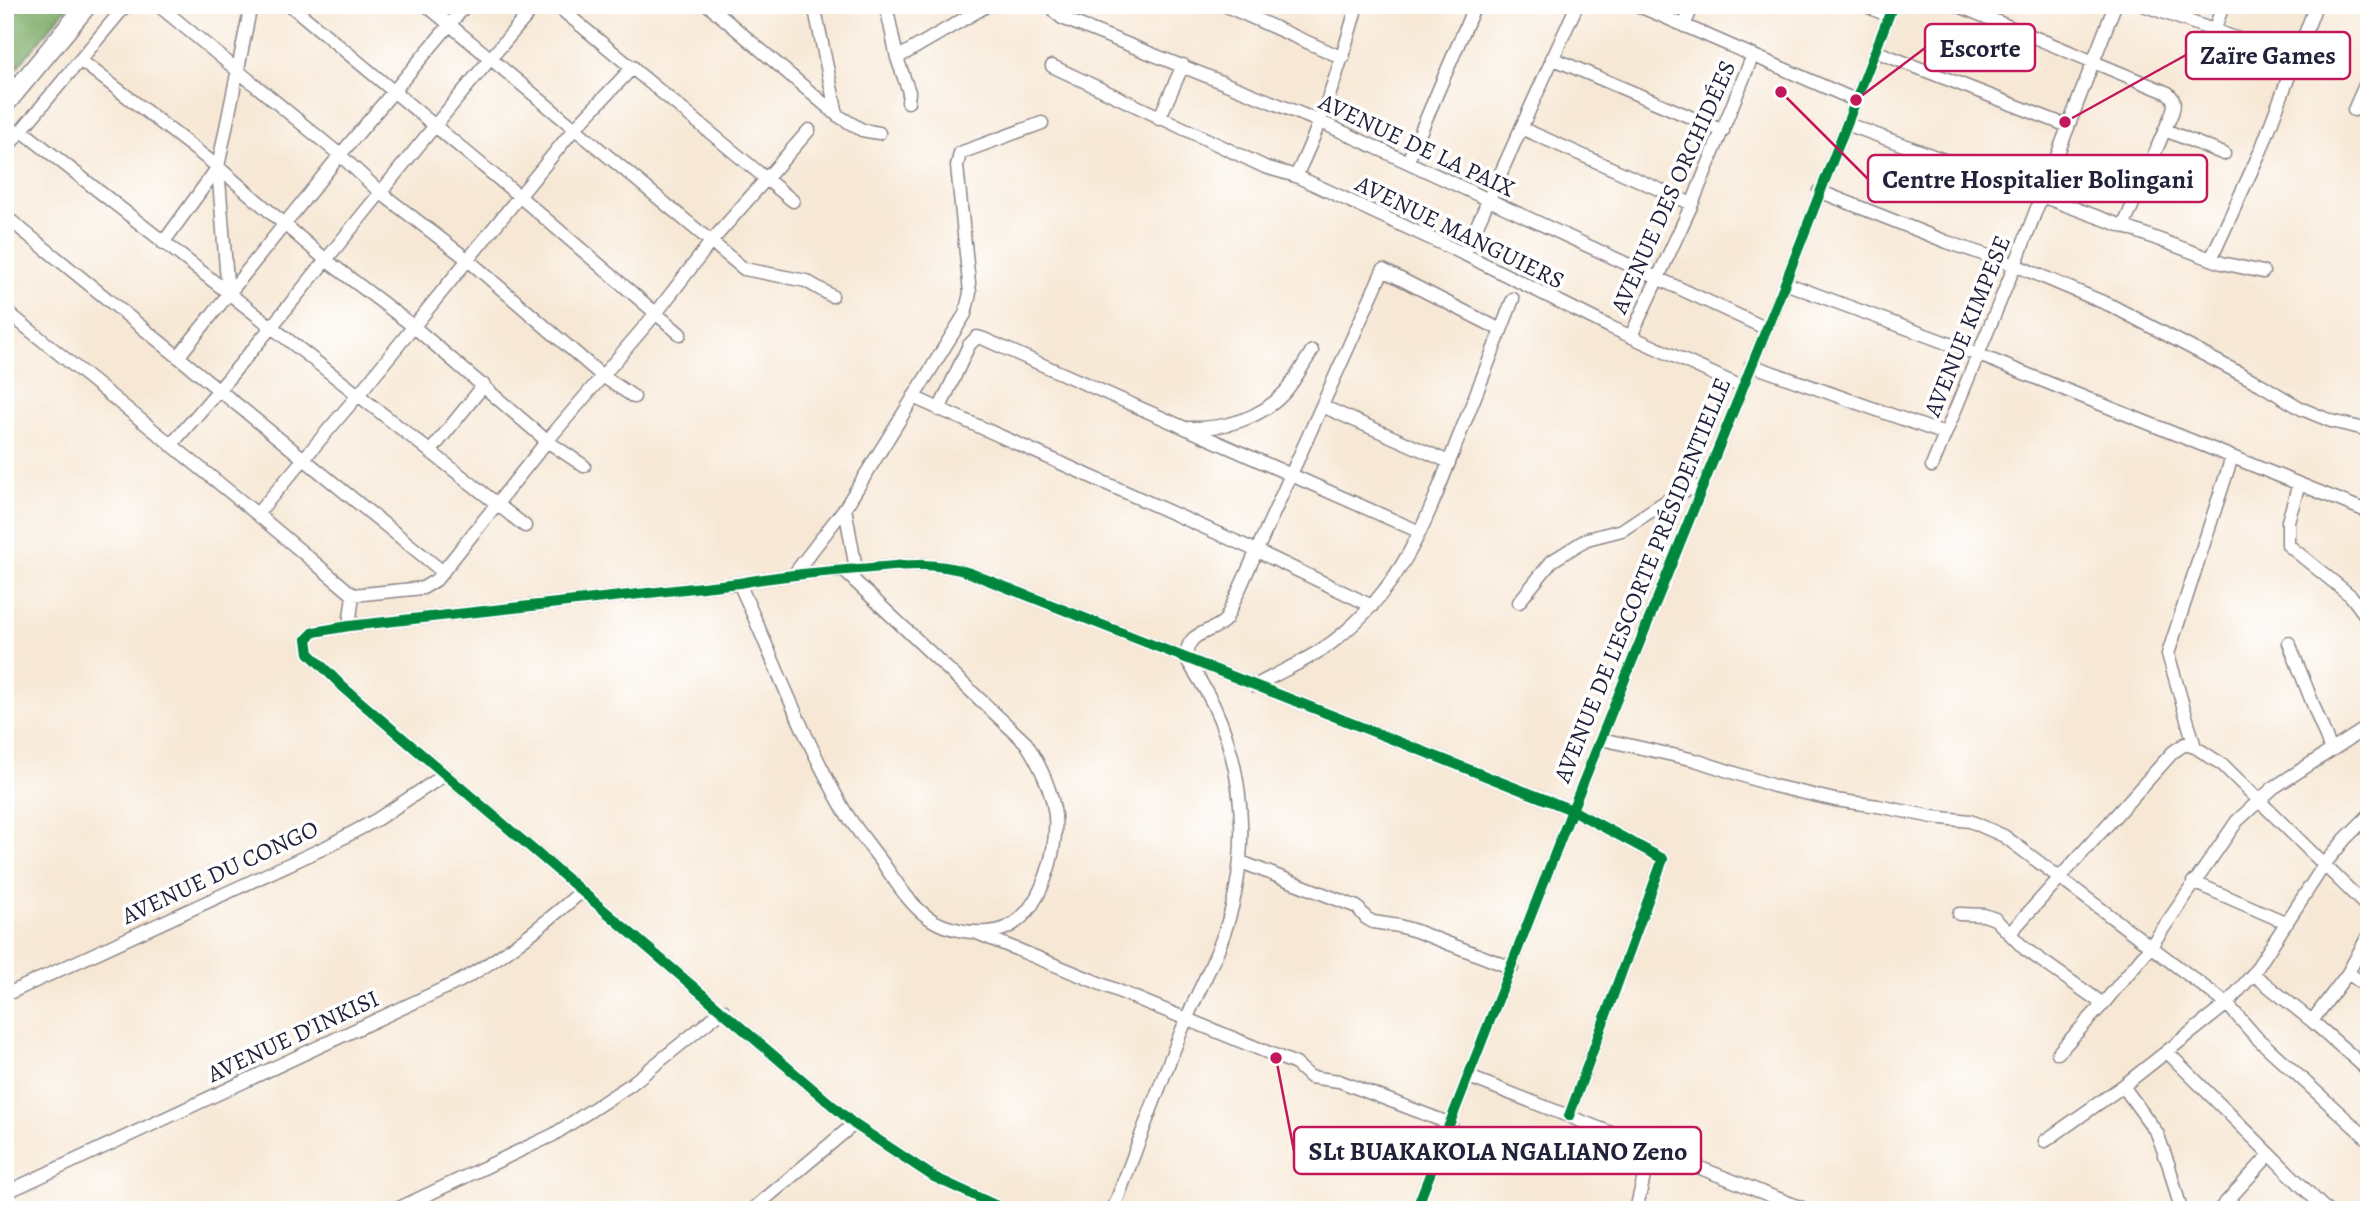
<svg xmlns="http://www.w3.org/2000/svg" width="2374" height="1215" viewBox="0 0 2374 1215" font-family="Alegreya,serif">
	<style>
		.forest { fill: #78a862; stroke: #4d654e; stroke-width: 2 }
		.lines { fill: none; stroke-linecap: round; stroke-linejoin: round }
		.minor-casing { stroke: #8c8588; stroke-width: 15 }
		.primary-casing { stroke: #8c8588; stroke-width: 22 }
		.minor { stroke: #fff; stroke-width: 12 }
		.primary { stroke: #fff; stroke-width: 19 }
		.cycleway-casing { stroke: #fff; stroke-width: 15 }
		.cycleway { stroke: #00873e; stroke-width: 10 }
		.labels { text-anchor: middle; dominant-baseline: central; stroke-width: 7; stroke-linejoin: round; paint-order: stroke }
		.street-label { font-size: 24px; fill: #22223b; stroke: #fff }
		.leader { fill: none; stroke: #c2185b; stroke-width: 2.5 }
		.callout-dot { fill: #c2185b; stroke: #fff; stroke-width: 2.5 }
		.callout { fill: #fff; stroke: #c2185b; stroke-width: 2.5 }
		.callout-label { font-size: 26px; text-anchor: middle; font-weight: bold; fill: #22223b }
	</style>
	<rect width="100%" height="100%" fill="#fff"/>
	<filter id="ink" filterUnits="userSpaceOnUse"><feTurbulence type="fractalNoise" baseFrequency=".0143" numOctaves="2"/><feDisplacementMap in="SourceGraphic" scale="14" xChannelSelector="R" yChannelSelector="G"/><feConvolveMatrix kernelMatrix="1 2 1 2 8 2 1 2 1" color-interpolation-filters="sRGB"/></filter>
	<filter id="wash" filterUnits="userSpaceOnUse"><feTurbulence type="fractalNoise" baseFrequency=".00686" numOctaves="4" result="noise"/><feDisplacementMap in="SourceGraphic" scale="28" xChannelSelector="R" yChannelSelector="G"/><feGaussianBlur stdDeviation="1.57" result="paint"/><feColorMatrix in="noise" values="0 0 0 0 0 0 0 0 0 0 0 0 0 0 0 0 0 1.4 0 .05"/><feComposite in="paint" operator="in"/></filter>
	<g filter="url(#wash)">
		<rect width="100%" height="100%" fill="#f7e8d5"/>
		<path class="forest" d="M5 5H69L5 82Z"/>
	</g>
	<g filter="url(#ink)">
		<g class="lines">
			<g class="minor-casing">
				<path id="minor" d="M158 5 340 155 381 193 467 259 601 375 634 397
					M290 5 519 196 680 334
					M426 5 744 269 806 281 832 296
					M556 5 793 201
					M708 5 837 115 862 130 879 133
					M814 5 837 115
					M886 5 897 58 909 92 908 102
					M1058 5 1055 12 1062 18 1321 122 1765 328
					M1224 5 1343 58
					M1637 5 1855 100
					M1864 5 1889 16
					M1957 5 2168 93C2175 99 2175 104 2172 113L2124 225
					M2143 5 2294 59
					M1684 26 1693 5
					M2214 31 2223 5
					M1875 51 2068 126
					M897 58 988 5
					M1552 58 1723 131
					M80 60 218 167 326 260 413 326 547 441 584 466
					M1052 66 1265 167 1296 176 1464 254 1610 327 1742 387
					M2354 110 2369 76
					M1159 119 1183 65
					M1847 124 2222 263 2263 272
					M1521 128 1692 204
					M21 130 525 526
					M2165 130 2224 154
					M5 150 126 5
					M1408 161 1475 5
					M1296 176C1323 121 1341 64 1357 5
					M1819 191 1947 242 2015 265 2112 306 2260 384 2302 409 2331 421 2369 430
					M5 216 443 572
					M163 243 218 167
					M1464 254 1577 5
					M2211 259 2261 150 2316 5
					M1785 283 1979 355 2369 512
					M228 294 218 167 251 5
					M5 310 257 514 353 595
					M1631 336 1692 204 1753 55
					M178 357 340 155 466 5
					M1751 365 1945 434
					M913 397 1257 551 1372 606
					M1322 406 1449 462
					M939 410 969 345 977 337 984 339 1420 532
					M1189 428C1224 429 1261 419 1285 392 1295 380 1303 365 1312 351
					M171 445C297 302 411 149 536 5
					M430 452 484 385
					M1932 466 2015 265 2115 5
					M2299 484 2288 521V545L2351 596 2369 620
					M845 508 856 569
					M257 514 358 395 574 129 633 67
					M794 574 845 508 965 314 970 293 957 166 960 153 1042 123
					M739 583C773 658 803 738 844 810 855 828 869 845 882 862 895 880 907 901 925 915 937 925 949 928 964 931 976 933 994 933 1006 928 1041 912 1058 852 1055 816 1052 789 1040 765 1026 743L843 570
					M1519 602 1552 561 1587 539 1622 530 1680 492 1703 485
					M349 626 353 595 423 588 436 580 547 441 657 312 710 243 809 130
					M2289 643 2331 750
					M1255 686C1281 671 1311 659 1334 641 1405 585 1427 519 1458 439 1477 392 1495 346 1513 299
					M1601 739 1695 760 1774 786 1835 800 1878 806 1933 817 1970 821 2004 836 2227 1004 2257 1038 2369 1140
					M2195 747 2168 654 2232 457
					M1241 862 1357 907 1366 918 1373 922 1399 926 1416 931 1512 968
					M2193 882 2287 923
					M1959 914 1984 915 1995 919 2025 949 2103 1004
					M977 933 1296 1064 1310 1077 1339 1081 1451 1124
					M2010 933 2173 752 2185 744 2195 747 2223 765 2369 909
					M2348 973 2369 988
					M2253 974 2312 1021 2369 1071
					M5 995 324 848 376 820 446 774
					M2312 1021 2348 973 2369 934
					M2167 1052 2326 1210
					M2058 1053 2103 1004 2151 946 2237 821 2273 788 2366 728
					M1469 1077 1802 1208
					M2123 1086 2157 1133 2169 1166 2181 1210
					M2045 1141 2123 1086 2227 1004 2253 974 2324 865 2345 839 2369 815
					M5 1193 460 981C505 956 544 924 582 891
					M395 1210 553 1135 630 1085 723 1010
					M752 1210 854 1124
					M1006 1210 934 1177 854 1124 343 687 309 653 307 639 314 632 349 626 739 583C778 576 818 572 858 569 898 566 930 560 970 573L1572 810 1663 859 1569 1116
					M1113 1210C1137 1147 1160 1083 1186 1020 1196 996 1209 972 1219 947 1250 870 1249 780 1213 704 1205 688 1195 673 1186 658 1187 628 1213 635 1226 619L1383 270 1501 330
					M1416 1210 1572 810 1785 283 1893 5
					M1636 1210 1651 1147
					M2219 1210 2270 1154"/>
			</g>
			<g class="primary-casing">
				<path id="primary" d="M5 104 87 5"/>
			</g>
			<use href="#minor" class="minor"/>
			<use href="#primary" class="primary"/>
			<g class="cycleway-casing">
				<path id="cycleway" d="M1006 1210 934 1177 854 1124 343 687 309 653 307 639 314 632 349 626 739 583C778 576 818 572 858 569 898 566 930 560 970 573L1572 810 1663 859 1569 1116
					M1416 1210 1572 810 1785 283 1893 5"/>
			</g>
			<use href="#cycleway" class="cycleway"/>
		</g>
	</g>
	<g class="labels">
		<g class="street-label">
			<text transform="translate(1417 145) rotate(25)">AVENUE DE LA PAIX</text>
			<text transform="translate(1673 187) rotate(-66)">AVENUE DES ORCHIDÉES</text>
			<text transform="translate(1460 232) rotate(26)">AVENUE MANGUIERS</text>
			<text transform="translate(1967 326) rotate(-68)">AVENUE KIMPESE</text>
			<text transform="translate(1642 580) rotate(-68)">AVENUE DE L'ESCORTE PRÉSIDENTIELLE</text>
			<text transform="translate(220 872) rotate(-25)">AVENUE DU CONGO</text>
			<text transform="translate(293 1036) rotate(-25)">AVENUE D'INKISI</text>
		</g>
	</g>
	<path class="leader" d="M1856 100L1925 48M2065 122L2186 55M1781 92L1868 179M1276 1058L1294 1151"/>
	<g class="callout-dot">
		<circle cx="1856" cy="100" r="7"/>
		<circle cx="2065" cy="122" r="7"/>
		<circle cx="1781" cy="92" r="7"/>
		<circle cx="1276" cy="1058" r="7"/>
	</g>
	<g class="callout">
		<rect x="1925" y="24" width="110" height="47" rx="7"/>
		<rect x="2186" y="32" width="164" height="47" rx="7"/>
		<rect x="1868" y="155" width="339" height="47" rx="7"/>
		<rect x="1294" y="1127" width="407" height="47" rx="7"/>
	</g>
	<g class="callout-label">
		<text x="1980" y="57">Escorte</text>
		<text x="2268" y="64">Zaïre Games</text>
		<text x="2038" y="188">Centre Hospitalier Bolingani</text>
		<text x="1498" y="1160">SLt BUAKAKOLA NGALIANO Zeno</text>
	</g>
	<rect width="2374" height="1215" fill="none" stroke="#fff" stroke-width="28"/>
</svg>
